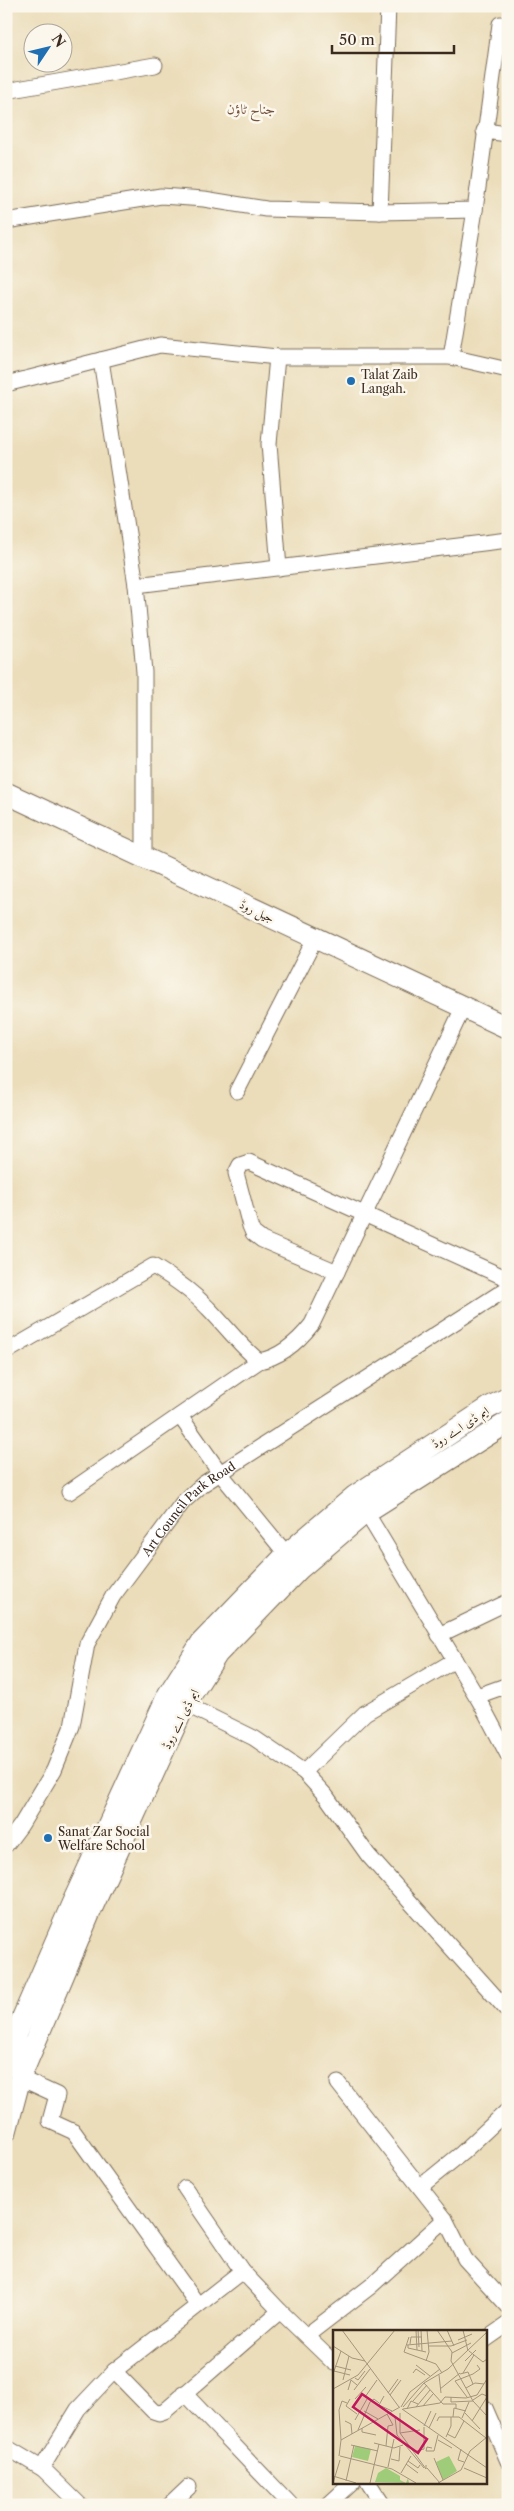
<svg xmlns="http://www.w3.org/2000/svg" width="514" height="2511" viewBox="0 0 514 2511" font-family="'Libre Caslon Text',Amiri,serif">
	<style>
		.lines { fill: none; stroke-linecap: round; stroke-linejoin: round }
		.street-casing { stroke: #796955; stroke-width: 17 }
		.secondary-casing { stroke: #796955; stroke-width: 23 }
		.street { stroke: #fff; stroke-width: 15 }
		.secondary { stroke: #fff; stroke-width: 21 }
		.poi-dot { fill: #1f6fb2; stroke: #fbf7ec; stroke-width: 2 }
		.labels { text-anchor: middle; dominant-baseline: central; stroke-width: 5; stroke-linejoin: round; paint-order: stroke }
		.poi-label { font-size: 12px; fill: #3b2a1e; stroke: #fbf7ec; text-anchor: start }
		.street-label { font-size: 12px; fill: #3b2a1e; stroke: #fbf7ec }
		.neighbourhood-label { font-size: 14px; fill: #75523e; stroke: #fbf7ec }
		.inset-road { fill: none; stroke: #a5957c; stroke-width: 1 }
		.view { fill: #c2185b; fill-opacity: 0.15; stroke: #c2185b; stroke-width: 2.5 }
		.inset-edge { fill: none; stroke: #3b2a1e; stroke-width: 2.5 }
	</style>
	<rect width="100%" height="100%" fill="#fbf7ec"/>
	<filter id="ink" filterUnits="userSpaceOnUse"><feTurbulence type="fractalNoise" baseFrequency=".02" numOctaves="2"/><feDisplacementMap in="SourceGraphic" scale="10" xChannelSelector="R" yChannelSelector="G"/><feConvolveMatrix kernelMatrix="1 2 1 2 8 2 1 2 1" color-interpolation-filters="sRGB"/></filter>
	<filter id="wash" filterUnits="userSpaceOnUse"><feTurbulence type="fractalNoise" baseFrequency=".0096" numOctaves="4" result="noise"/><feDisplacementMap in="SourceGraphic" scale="20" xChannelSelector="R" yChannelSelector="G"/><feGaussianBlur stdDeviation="1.12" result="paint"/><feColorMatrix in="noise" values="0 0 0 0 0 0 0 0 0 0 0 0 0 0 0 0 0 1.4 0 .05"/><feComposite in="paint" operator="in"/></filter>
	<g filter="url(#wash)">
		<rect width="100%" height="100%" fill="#ebddba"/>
	</g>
	<g filter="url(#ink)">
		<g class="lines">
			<g class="street-casing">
				<g id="street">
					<path d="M6 91 155 65"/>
					<path d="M484 131 508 134"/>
					<path d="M380 212 388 6"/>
					<path d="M6 221 161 196 204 199 266 209 380 212 475 210"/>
					<path d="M277 357 269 444 279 568"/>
					<path d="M451 357 475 210 500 24"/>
					<path d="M101 360 136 585 144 672V858"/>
					<path d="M6 384 160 345 277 357H451L508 370"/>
					<path d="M136 585 508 540"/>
					<path d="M237 1091 315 939"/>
					<path d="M337 1272 262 1240 253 1233 250 1226 236 1173 240 1165 249 1162 508 1279"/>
					<path d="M6 1352 153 1266C173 1278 192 1291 208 1308 225 1325 240 1346 259 1361 281 1357 298 1342 312 1324L463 1008"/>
					<path d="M180 1416 220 1473 292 1561"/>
					<path d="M69 1492 259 1361"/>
					<path d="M366 1512 480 1702 508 1755"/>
					<path d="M439 1635 508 1602"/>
					<path d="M477 1696 508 1685"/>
					<path d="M185 1704 254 1738 304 1772 326 1796 368 1855 508 2011"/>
					<path d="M304 1772 365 1713 455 1660"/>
					<path id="s1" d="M6 1845 21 1825 54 1770 72 1726 87 1644 113 1596 183 1502 203 1484 508 1288"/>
					<path d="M20 2078 57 2095 50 2121 74 2132 198 2305"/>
					<path d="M338 2083 445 2219 465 2259 508 2306"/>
					<path d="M420 2187 462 2153 508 2110"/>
					<path d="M185 2188 242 2271 280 2311 334 2363"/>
					<path d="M306 2336 371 2286 445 2219"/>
					<path d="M485 2340 508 2324"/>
					<path d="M114 2371 153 2411 159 2413 165 2411 280 2311"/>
					<path d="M184 2393 291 2505"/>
					<path d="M485 2408 508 2461"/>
					<path d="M6 2447 43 2469 80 2505"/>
					<path d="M43 2469V2466L78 2409 114 2371 242 2271"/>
					<path d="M368 2482 383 2505"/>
					<path d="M170 2505 189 2487"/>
					<path d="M328 2505 353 2482"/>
				</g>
			</g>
			<g class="secondary-casing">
				<path id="secondary" d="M6 793 508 1028
					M6 2066 16 2033 72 1904 168 1695 202 1642 286 1555 355 1496 490 1407 508 1398
					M6 2131 20 2078 90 1912 185 1704 217 1654 299 1569 366 1512 508 1422"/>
			</g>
			<use href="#street" class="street"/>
			<use href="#secondary" class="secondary"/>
		</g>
	</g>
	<g class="poi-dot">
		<circle cx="351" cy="381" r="5"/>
		<circle cx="48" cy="1838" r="5"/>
	</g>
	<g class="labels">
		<g class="poi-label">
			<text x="361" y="374">Talat Zaib<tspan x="361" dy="14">Langah.</tspan></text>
			<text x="58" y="1831">Sanat Zar Social<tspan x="58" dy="14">Welfare School</tspan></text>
		</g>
		<g class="street-label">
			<text transform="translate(257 911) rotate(25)">جیل روڈ</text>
			<text transform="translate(460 1427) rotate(-33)">ایم ڈی اے روڈ</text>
			<text stroke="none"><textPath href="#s1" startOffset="391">Art Council Park Road</textPath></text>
			<text transform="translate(180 1719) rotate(-63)">ایم ڈی اے روڈ</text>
		</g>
		<g class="neighbourhood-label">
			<text x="251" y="109">جناح ٹاؤن</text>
		</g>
	</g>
	<g transform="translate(333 2330)">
		<rect width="154" height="154" fill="#ebddba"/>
		<path d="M22 116 38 119 35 131 19 127ZM116 126 124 141 110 150 103 132ZM53 138 67 146V150L73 153 75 148 76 153 42 152 45 143Z" fill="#9fcc79"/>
		<path class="inset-road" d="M9 0 66 77M83 0 84 20M85 0 86 17M88 0 89 21M104 0 119 22 118 31 140 71 154 86M114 0 121 16M130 0 135 21M76 7 71 22 103 34 109 43M125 10 139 4M77 14 78 7H89M74 15 119 11M75 15V18L93 22M0 16 19 28 32 31M96 16H118L134 10M136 21 150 32 154 29M119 23 138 13M93 31 96 22 94 0M132 31 143 20M83 35 97 46M2 36 18 40M1 41 17 45M80 43 83 39 92 45M130 43 141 25M0 44 8 21M127 44 135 42 140 54M106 45 108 63M22 48 25 50 32 41M10 50 16 26M91 53 110 74H123V78M133 58 142 53 151 54M0 59 25 45 62 0M107 59 127 43M15 60 18 50 24 55M21 60 37 39M55 63 65 49M57 65 68 50M51 66 46 75 59 81M32 67 44 50M118 67V72L140 71M134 67 122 51 140 44 147 39 144 35M17 69 13 76 24 84M22 69 33 57M140 70 149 64 154 66M80 71 94 55M90 76 100 64M68 77 77 62 107 39M70 77 91 53 115 39 154 2M83 77 97 60M69 79 154 138M70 79 107 73 112 67 133 68 144 65 154 49M74 79 78 71 85 74M31 81 45 89M67 83V103L93 139V135M132 83 147 99M62 87 64 105 91 138M120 87 121 78 133 81M129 88 136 72M22 90 34 69M12 91 18 94 19 104M104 91 106 87H126L153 108M139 91 154 67M91 96 98 81M29 98V102L43 105M96 98 103 83M25 100 37 72 41 69 46 73M67 103 87 100M114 104 122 108 131 91M113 107 118 96V87M8 110 6 80 9 71 14 73M105 110 119 118M41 113 61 118 70 115M18 115 45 121M53 116 55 96 60 95 54 84M99 118 94 117 93 121H101L105 105M128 119 125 130 131 132M84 121 91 119V97M6 126 8 110 67 77M7 126 59 139 83 153M101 128 110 150M58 129 66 131 67 117M75 131 85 138 87 135M73 134 85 143M55 137 61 109M94 138 107 153M131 138 154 148M68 143 78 126M0 146 23 153M13 151 21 115M0 153 7 130M37 153 46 114M105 153 128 140 137 121 154 107"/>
		<path class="view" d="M29 64 94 109 85 123 20 77Z"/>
		<rect width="154" height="154" class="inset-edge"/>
	</g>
	<rect width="514" height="2511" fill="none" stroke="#fbf7ec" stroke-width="25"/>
	<g transform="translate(48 48) rotate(55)"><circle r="24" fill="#fbf7ec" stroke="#aea59a"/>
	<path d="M0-4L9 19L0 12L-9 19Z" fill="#1f6fb2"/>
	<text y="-8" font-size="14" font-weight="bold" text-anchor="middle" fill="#3b2a1e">N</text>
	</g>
	<path d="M332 45v8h122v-8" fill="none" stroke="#3b2a1e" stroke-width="2.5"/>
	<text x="339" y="45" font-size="15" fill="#3b2a1e" stroke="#fbf7ec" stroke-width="4" paint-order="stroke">50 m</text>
</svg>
